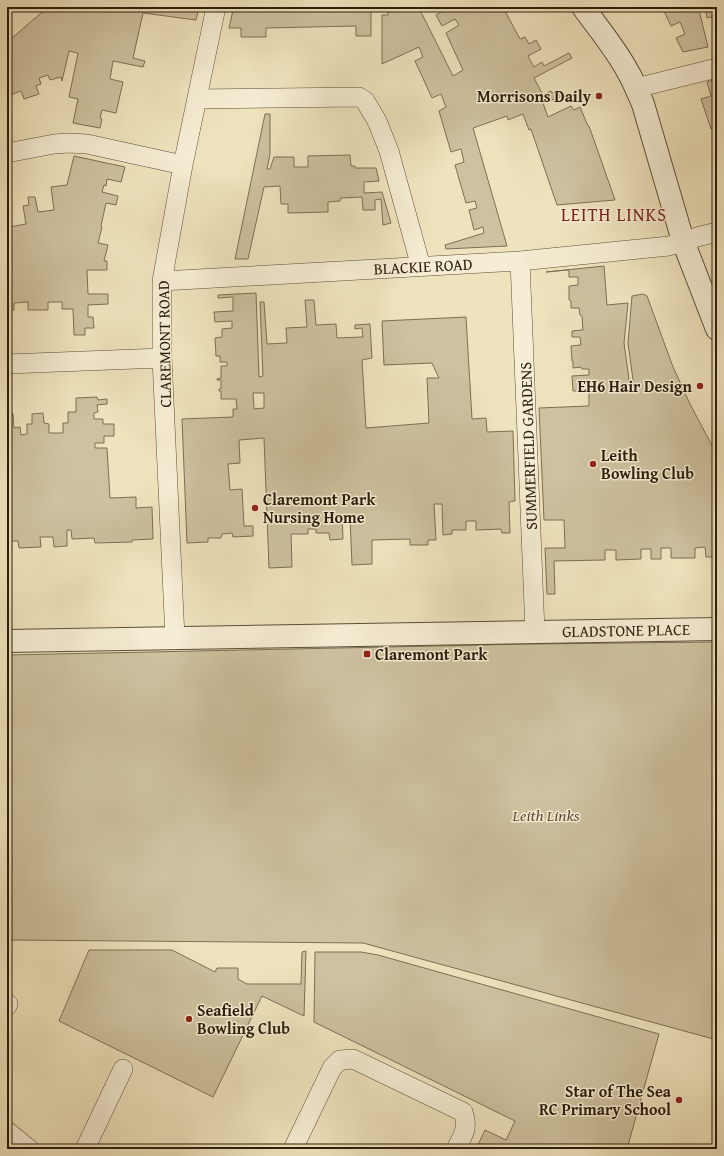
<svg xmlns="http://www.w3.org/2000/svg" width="724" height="1156" viewBox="0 0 724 1156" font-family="'Gentium Book Plus',serif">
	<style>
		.green { fill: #cec19f; stroke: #7c6f55; fill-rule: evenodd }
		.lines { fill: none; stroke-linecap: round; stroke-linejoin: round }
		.minor-casing { stroke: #5c4e38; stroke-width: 20 }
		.tertiary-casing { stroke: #5c4e38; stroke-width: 24 }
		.minor { stroke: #f5edd4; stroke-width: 19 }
		.tertiary { stroke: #f5edd4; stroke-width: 22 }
		.poi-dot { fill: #8f2418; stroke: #f5edd4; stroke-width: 1.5 }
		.labels { text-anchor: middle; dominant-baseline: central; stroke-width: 3; stroke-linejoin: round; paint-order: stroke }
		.poi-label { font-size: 16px; font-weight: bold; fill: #2b1d0b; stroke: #f5edd4; text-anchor: start }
		.street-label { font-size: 16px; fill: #2b1d0b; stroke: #f5edd4 }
		.park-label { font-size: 16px; font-style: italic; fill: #5c4e37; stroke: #f5edd4 }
		.quarter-label { font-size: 18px; letter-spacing: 1px; fill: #7a1f14; stroke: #f5edd4 }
	</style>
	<rect width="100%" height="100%" fill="#efe3bd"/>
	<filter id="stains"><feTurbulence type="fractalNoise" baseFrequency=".005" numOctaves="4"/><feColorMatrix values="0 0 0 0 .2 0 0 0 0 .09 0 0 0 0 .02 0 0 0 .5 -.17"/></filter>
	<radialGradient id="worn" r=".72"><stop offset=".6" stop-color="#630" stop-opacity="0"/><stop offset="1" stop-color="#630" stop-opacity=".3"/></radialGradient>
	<path class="green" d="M48 7H199L196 20 143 13 133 58 145 61 143 67 113 61 110 79 123 82 116 113 102 110 100 118 102 119 100 128 73 123 78 99 69 97 78 53 69 51 62 81 61 77 50 80 48 75 39 78 41 84 36 86 39 94 24 99 21 91 7 96V29L12 38Z
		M441 7H503L520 39 525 37 529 44 536 40 541 49 528 56 534 67 542 62 544 66 569 53 572 58 534 78 543 95 551 91 552 93 557 90 561 97 543 103 548 117 571 106 574 110 580 107 588 126H589L615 200 557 205 531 129 529 130 523 114 508 120 507 116 473 128 507 246 446 249 445 245 484 233 483 227 474 230 469 210 477 208 475 201 466 203 455 165 464 162 461 149 451 152 439 111 446 107 441 94 432 98 415 61 423 57 419 47 382 64V15H388V8H419L453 76 463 70 446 33 459 25 455 19 442 26 436 15 443 11Z
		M662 7H717V16L707 18 705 8 699 10 708 47 683 52 676 38 685 34 680 22 671 26Z
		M371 8V36H356V26L266 28V37H241V28H229L233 10Z
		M717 79V127L711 129 701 99 711 96 707 82Z
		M265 114H270V154L267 169H270L274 157H294V167H308V156L350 155 351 166H355V168H376L379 181 364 182V193L382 192 391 223 383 225 381 199 375 200V210H363L362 197 341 198 340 201 328 202V212L288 213V204H281L280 186 264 187 248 259H235Z
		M74 156 125 167 121 182 107 179 106 186 104 185 102 192 118 196 116 205 106 203 101 226 102 227 98 243 108 245 104 261H107V270H87L88 294H108V304L88 305V317H93L94 328H85V335H74L73 309H62V302H48V310H28V302L14 303V310L7 311V216L9 227 26 224 23 206 29 205 28 197H35L38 212 54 210 51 187 67 185Z
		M604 266 607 305 628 303 624 343 630 387H634L628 343 632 296 643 294 647 296 673 367 690 404 717 455V547L714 548V557H706L705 547 695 548V558H671V548H661V559H651V549H641V559L616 560V550H605V560L554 561 555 594H547L545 548H565L564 520H544L539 408 589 406V391H573L572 376 589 375V369H582L581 367 573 368V361H572L571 346 581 345 580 337H572V331L583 330 582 316 580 315 579 308H571V301L569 300V286L578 285V277H569V271L567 270 546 272Z
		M256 293 259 377 263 376 260 302H264L267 344 287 343 286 328 307 327 305 300H314L316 325 336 324 337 338 363 337 362 328 355 329V325L370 324 372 358 362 360 366 428 429 423 427 378H439L432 363 384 365 382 321 466 317 472 419 486 418 487 432 513 431 515 501 509 502 510 533H502L501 529 476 530V521H466V530H452V534L443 535 442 504H434L436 540H428V545H410V539L372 540V564L352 565 350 516H342L343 539 330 540 329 533H316V529H308V534H291L292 567 269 568 264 438 239 440 240 463 228 464 230 490 242 489 244 526H253V536L233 537 232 533 222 534 221 538H208V542L187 543 182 419 233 417V409H237L236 399H221V391H219V389L221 388V380H217V379L221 378V366H227V362H220V356H216L215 338 222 337V329L232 328V321L215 322 214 312 233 311V297L218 298V295ZM253 393H264V408L254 409Z
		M97 397 98 400 107 399V404L97 405 98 412 94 413V419H103V424H114V436H104V443H95V448H107L110 498 136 497V508L152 507 153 539 132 540V542L95 543 94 538 72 539 71 530H67V546L54 547 53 537H40L41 547 19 548 18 541H8L9 548H7V414H13L14 428 20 427 21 435 27 434V424H32V414L43 413 44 423 49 424V433H63V423H68V412H76V398Z
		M717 642V1040L363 943 7 940V655L529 644Z
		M89 950H172L215 972 217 968H238V979L247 984H301L302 952 306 951 304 1016 262 996 213 1097 59 1021Z
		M315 952H361L378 955 659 1034 627 1149H476L485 1130 506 1140 515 1121 314 1022Z"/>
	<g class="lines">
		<g class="minor-casing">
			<path id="minor" d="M636 88 717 68
				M197 99 359 97 365 101 370 109 377 121 389 151 421 267
				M7 153 54 144 68 143 87 144 183 165
				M520 261 535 632
				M162 281 520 261 669 246 697 237 717 232
				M7 364 162 358
				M175 638 162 358V281L183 165 216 7
				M7 1006 8 1004
				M7 1131 29 1149
				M85 1149 123 1069
				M293 1149 332 1068 340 1060 353 1059 463 1112C469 1128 463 1135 456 1149"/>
		</g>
		<g class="tertiary-casing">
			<path id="tertiary" d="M583 7C598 28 616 49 628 72 634 82 638 93 643 104L683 241 717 329
				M7 641 717 629"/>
		</g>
		<use href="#minor" class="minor"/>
		<use href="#tertiary" class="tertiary"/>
	</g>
	<g class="poi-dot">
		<circle cx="599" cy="96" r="4"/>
		<circle cx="700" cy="386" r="4"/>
		<circle cx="593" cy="464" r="4"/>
		<circle cx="255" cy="508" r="4"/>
		<rect x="363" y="650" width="8" height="8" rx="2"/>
		<circle cx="189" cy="1019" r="4"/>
		<circle cx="679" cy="1100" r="4"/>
	</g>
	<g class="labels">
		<g class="poi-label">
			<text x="591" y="96" text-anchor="end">Morrisons Daily</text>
			<text x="692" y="386" text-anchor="end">EH6 Hair Design</text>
			<text x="601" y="455">Leith<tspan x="601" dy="18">Bowling Club</tspan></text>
			<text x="263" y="499">Claremont Park<tspan x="263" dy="18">Nursing Home</tspan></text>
			<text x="375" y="654">Claremont Park</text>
			<text x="197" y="1010">Seafield<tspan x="197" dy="18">Bowling Club</tspan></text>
			<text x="671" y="1091" text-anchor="end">Star of The Sea<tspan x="671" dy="18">RC Primary School</tspan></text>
		</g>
		<g class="street-label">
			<text transform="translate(423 266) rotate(-3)">BLACKIE ROAD</text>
			<text transform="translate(164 344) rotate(-91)">CLAREMONT ROAD</text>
			<text transform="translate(528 446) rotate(-92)">SUMMERFIELD GARDENS</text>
			<text transform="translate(626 630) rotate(-1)">GLADSTONE PLACE</text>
		</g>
		<g class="park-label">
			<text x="546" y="815">Leith Links</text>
		</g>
		<g class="quarter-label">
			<text x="614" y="214">LEITH LINKS</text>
		</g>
	</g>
	<rect width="724" height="1156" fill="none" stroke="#efe3bd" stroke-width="24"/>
	<rect x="8" y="8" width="708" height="1140" fill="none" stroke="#2b1d0b" stroke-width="2"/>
	<rect x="12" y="12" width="700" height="1132" fill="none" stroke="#2b1d0b"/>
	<rect width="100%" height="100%" filter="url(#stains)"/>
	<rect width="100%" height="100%" fill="url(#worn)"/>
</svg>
